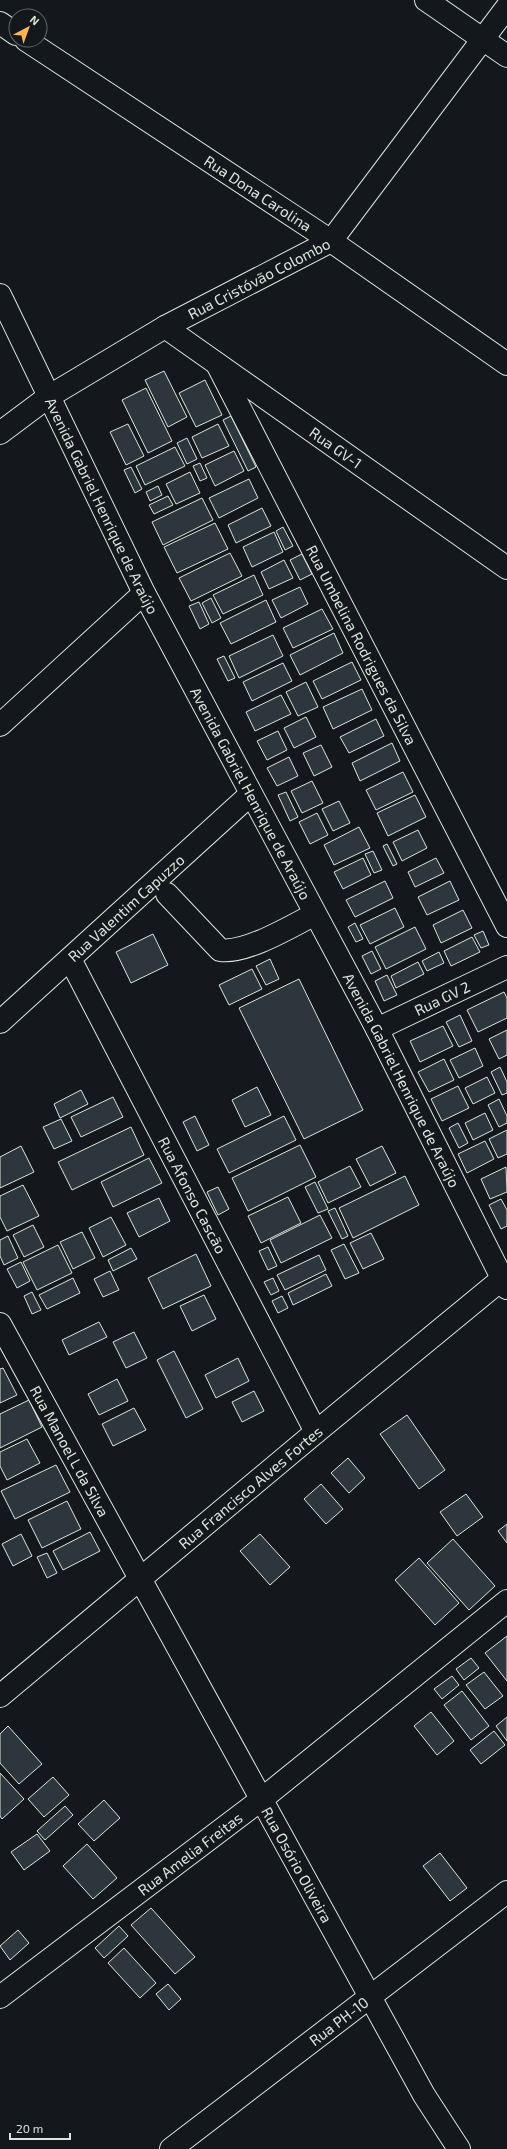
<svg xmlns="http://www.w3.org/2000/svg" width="507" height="2149" viewBox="0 0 507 2149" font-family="'Exo 2',sans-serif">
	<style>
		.building { fill: #2c363c; stroke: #d8e6dc }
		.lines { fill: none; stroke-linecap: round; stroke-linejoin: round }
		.minor-casing { stroke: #d8e6dc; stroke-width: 24 }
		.minor { stroke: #14181c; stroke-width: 22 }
		.labels { text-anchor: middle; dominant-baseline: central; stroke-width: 3; stroke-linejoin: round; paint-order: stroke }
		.street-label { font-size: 15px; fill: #d8e6dc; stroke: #14181c }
	</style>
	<rect width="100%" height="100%" fill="#14181c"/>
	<path class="building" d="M164 371 187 417 168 427 145 380Z
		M205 380 222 415 196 427 179 393Z
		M146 388 172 441 148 453 122 400Z
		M231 416 256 467 248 471 223 420Z
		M128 424 144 456 126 465 110 432Z
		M218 424 229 446 202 458 192 437Z
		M187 438 197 459 187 464 177 443Z
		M175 447 185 466 145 485 136 466Z
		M234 451 244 471 215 486 205 465Z
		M200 463 207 478 200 481 193 466Z
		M131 467 142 489 135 493 124 470Z
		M190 472 200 493 176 504 166 484Z
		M249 479 258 498 219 518 209 498Z
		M158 486 162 495 150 501 146 492Z
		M168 496 173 505 154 514 149 505Z
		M202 498 213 520 163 545 152 522Z
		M262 508 271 526 236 543 228 525Z
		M215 523 228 549 177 573 164 547Z
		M283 527 293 546 285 550 276 531Z
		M274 532 283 552 252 567 243 547Z
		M230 553 242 576 191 601 179 578Z
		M302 554 312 574 300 580 290 560Z
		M284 560 293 578 269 589 261 572Z
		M254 575 263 595 223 614 213 595Z
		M300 587 308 604 281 618 272 600Z
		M211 598 221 618 212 623 202 603Z
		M266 600 276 622 231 644 220 623Z
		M199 602 209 624 200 629 189 606Z
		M322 609 333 629 293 648 283 628Z
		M334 633 343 653 300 675 290 655Z
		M273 635 283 656 239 678 229 656Z
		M224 656 235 678 228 681 217 659Z
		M352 662 361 680 322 699 313 681Z
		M283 663 292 681 252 701 243 682Z
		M306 682 318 707 298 716 286 692Z
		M362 689 372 710 333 729 323 707Z
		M281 695 291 714 255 731 246 712Z
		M306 717 316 737 294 748 284 728Z
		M376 719 384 736 349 753 340 737Z
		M278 731 287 750 267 760 257 741Z
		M392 743 400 761 360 781 352 763Z
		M321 745 332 767 314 776 303 753Z
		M289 757 298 776 277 786 267 768Z
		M403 772 413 792 376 810 366 790Z
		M312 781 323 803 302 813 291 791Z
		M286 792 298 817 290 821 278 795Z
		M415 795 426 817 388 836 377 813Z
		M339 801 350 823 333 831 322 809Z
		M317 813 328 835 310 844 299 822Z
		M359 827 370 848 334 865 324 845Z
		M418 830 427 848 402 861 393 842Z
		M387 844 397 864 393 866 383 846Z
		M373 851 382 870 374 873 365 854Z
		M363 858 371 875 343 889 334 872Z
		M436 858 444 873 415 887 408 872Z
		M385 881 393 898 355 917 346 900Z
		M450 881 459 900 427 915 418 897Z
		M395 908 404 927 370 944 360 925Z
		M463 910 472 928 441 943 433 925Z
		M355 923 363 939 356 942 348 927Z
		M415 927 426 949 386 969 375 947Z
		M483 931 489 945 481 948 474 935Z
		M153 934 168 965 131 983 116 952Z
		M472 937 480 952 451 966 444 951Z
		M372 951 381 969 371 974 362 956Z
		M439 952 444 963 427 971 422 961Z
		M270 959 279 979 266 985 256 966Z
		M418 962 424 974 396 988 391 976Z
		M252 969 262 989 229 1005 219 985Z
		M387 975 397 995 384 1001 375 981Z
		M299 979 363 1110 304 1139 239 1008Z
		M504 992 507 998V1018L478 1032 467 1010Z
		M460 1015 472 1041 459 1047 446 1022Z
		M443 1026 453 1046 420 1062 410 1041Z
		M507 1030V1055L499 1059 489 1039Z
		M475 1048 483 1066 459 1078 450 1060Z
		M444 1059 454 1080 429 1092 418 1072Z
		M500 1067 507 1082V1093L502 1095 491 1072Z
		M487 1077 495 1093 473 1104 465 1088Z
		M458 1086 469 1108 442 1121 431 1099Z
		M257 1087 271 1115 245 1127 232 1100Z
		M81 1090 88 1104 60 1118 54 1104Z
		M113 1097 123 1117 81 1137 71 1117Z
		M499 1099 507 1116V1123L499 1127 488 1105Z
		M485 1113 493 1130 473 1140 465 1123Z
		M195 1116 209 1145 197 1151 183 1122Z
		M284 1116 296 1140 229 1173 217 1149Z
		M61 1119 72 1141 54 1149 43 1127Z
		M458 1123 468 1143 459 1148 449 1128Z
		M131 1127 144 1155 72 1190 58 1162Z
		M507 1130V1154L498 1158 489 1139Z
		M485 1141 494 1159 467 1173 458 1154Z
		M300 1145 316 1177 248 1211 232 1178Z
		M21 1146 34 1172 0 1188V1157Z
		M382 1146 396 1173 370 1186 356 1159Z
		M149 1158 162 1183 113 1207 101 1182Z
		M350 1166 361 1187 328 1203 318 1182Z
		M506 1167 507 1192 490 1199 481 1179Z
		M405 1176 419 1205 353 1238 339 1208Z
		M315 1182 328 1209 318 1213 305 1187Z
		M23 1185 39 1216 7 1231 0 1217V1196Z
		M218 1187 229 1209 218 1215 207 1192Z
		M288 1197 301 1223 261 1243 248 1216Z
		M159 1198 170 1221 139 1237 127 1213Z
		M501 1199 507 1210V1226L501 1229 489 1205Z
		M335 1208 348 1236 342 1239 328 1211Z
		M320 1215 332 1238 281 1263 270 1240Z
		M111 1217 126 1245 103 1257 89 1228Z
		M33 1225 44 1247 24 1257 13 1235Z
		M82 1232 95 1258 73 1269 60 1242Z
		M371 1233 384 1259 363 1269 350 1243Z
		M8 1236 18 1258 4 1265 0 1256V1240Z
		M344 1244 359 1273 345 1279 331 1250Z
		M58 1245 72 1273 37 1290 23 1262Z
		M268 1247 277 1266 268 1270 259 1251Z
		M131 1248 137 1259 113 1271 108 1260Z
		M196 1254 211 1286 163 1309 148 1278Z
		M319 1255 326 1270 285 1290 277 1275Z
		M21 1262 30 1281 17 1288 7 1269Z
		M110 1271 119 1290 103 1297 94 1279Z
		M326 1274 332 1286 293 1305 288 1293Z
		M73 1278 80 1293 47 1309 39 1295Z
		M273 1278 279 1291 271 1295 264 1282Z
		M32 1292 41 1310 32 1314 24 1296Z
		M204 1295 216 1319 192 1331 180 1306Z
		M282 1296 288 1308 278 1313 272 1301Z
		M99 1322 107 1337 69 1355 62 1340Z
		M134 1332 147 1358 126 1368 113 1342Z
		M174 1351 203 1409 186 1418 157 1360Z
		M238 1358 249 1381 216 1398 205 1375Z
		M3 1368 17 1395 0 1403V1369Z
		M117 1379 128 1401 99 1415 88 1394Z
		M254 1391 264 1411 242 1422 232 1402Z
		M29 1400 42 1427 0 1448V1414Z
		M134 1408 146 1430 113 1446 102 1424Z
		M407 1415 445 1470 419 1489 380 1434Z
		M27 1439 40 1463 7 1480 0 1466V1452Z
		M348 1458 365 1478 349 1493 331 1473Z
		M56 1465 70 1492 15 1519 1 1491Z
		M321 1484 343 1509 326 1524 304 1499Z
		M466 1494 483 1517 457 1536 440 1512Z
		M67 1501 81 1529 42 1548 28 1520Z
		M507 1524V1543L498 1531Z
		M90 1532 100 1551 63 1570 53 1551Z
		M21 1534 32 1556 13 1566 2 1544Z
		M260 1534 290 1567 270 1585 240 1551Z
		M453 1539 495 1586 469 1610 427 1563Z
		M47 1553 57 1573 47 1578 37 1557Z
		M419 1558 459 1603 435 1625 395 1580Z
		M507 1636V1681L485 1653Z
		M471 1658 479 1668 464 1680 456 1669Z
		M484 1672 503 1696 485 1709 466 1685Z
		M452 1676 459 1685 442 1699 434 1689Z
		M462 1691 489 1726 471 1740 444 1705Z
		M431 1712 454 1741 437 1755 414 1726Z
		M507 1717V1741L496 1726Z
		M8 1726 42 1764 19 1784 0 1763V1734Z
		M494 1731 505 1745 481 1764 470 1750Z
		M0 1773 24 1799 2 1819 0 1816Z
		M53 1777 69 1795 44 1817 28 1799Z
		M104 1800 120 1818 94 1841 78 1824Z
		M65 1806 73 1815 45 1840 37 1831Z
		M37 1834 50 1851 24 1870 11 1852Z
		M87 1844 117 1878 93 1899 63 1866Z
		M440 1853 467 1888 450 1901 423 1866Z
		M151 1908 195 1957 175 1974 131 1925Z
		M119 1926 128 1936 104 1958 95 1948Z
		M18 1930 29 1943 10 1960 0 1946Z
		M124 1948 156 1983 140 1998 108 1963Z
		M168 1984 181 1999 169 2010 156 1994Z"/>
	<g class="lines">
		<g class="minor-casing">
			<g id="minor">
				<path d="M426 0 507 56"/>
				<path d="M0 23 16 34"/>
				<path id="s1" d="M26 40 331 241 507 364"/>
				<path id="s2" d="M0 295 144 593 377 1029 507 1288"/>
				<path id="s3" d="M165 327 507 568"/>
				<path id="s4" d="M217 364 507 926"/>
				<path id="s5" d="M0 433 48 397 165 327 331 241 507 7"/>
				<path d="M0 725 144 593"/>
				<path d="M167 894 220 950C245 954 292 926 315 914"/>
				<path id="s6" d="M70 959 316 1432"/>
				<path id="s7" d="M0 1022 251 794"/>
				<path id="s8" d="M377 1029 507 967"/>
				<path id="s9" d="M0 1324 424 2095 459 2149"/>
				<path id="s10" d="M0 1696 316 1432 502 1279"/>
				<path id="s11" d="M0 1997 262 1799 507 1601"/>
				<path id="s12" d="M171 2149 507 1892"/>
			</g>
		</g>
		<use href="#minor" class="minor"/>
	</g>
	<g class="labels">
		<g class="street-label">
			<text stroke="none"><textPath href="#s1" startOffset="278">Rua Dona Carolina</textPath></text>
			<text stroke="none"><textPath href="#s5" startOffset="302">Rua Cristóvão Colombo</textPath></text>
			<text stroke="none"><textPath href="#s3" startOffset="209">Rua GV-1</textPath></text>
			<text stroke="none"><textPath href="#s2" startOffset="234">Avenida Gabriel Henrique de Araújo</textPath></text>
			<text stroke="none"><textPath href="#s4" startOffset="316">Rua Umbelina Rodrigues da Silva</textPath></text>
			<text stroke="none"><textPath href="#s2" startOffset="558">Avenida Gabriel Henrique de Araújo</textPath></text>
			<text stroke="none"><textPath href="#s7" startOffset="170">Rua Valentim Capuzzo</textPath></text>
			<text stroke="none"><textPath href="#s8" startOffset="72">Rua GV 2</textPath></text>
			<text stroke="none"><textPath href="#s2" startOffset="882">Avenida Gabriel Henrique de Araújo</textPath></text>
			<text stroke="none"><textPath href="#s6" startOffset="266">Rua Afonso Cascão</textPath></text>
			<text stroke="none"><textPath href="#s9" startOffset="145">Rua Manoel L da Silva</textPath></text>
			<text stroke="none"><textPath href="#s10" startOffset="326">Rua Francisco Alves Fortes</textPath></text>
			<text stroke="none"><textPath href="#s11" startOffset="238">Rua Amelia Freitas</textPath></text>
			<text stroke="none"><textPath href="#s9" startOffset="617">Rua Osório Oliveira</textPath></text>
			<text stroke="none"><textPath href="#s12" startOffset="211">Rua PH-10</textPath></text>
		</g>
	</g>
	<g transform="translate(28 28) rotate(41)"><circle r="19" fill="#14181c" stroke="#626a69"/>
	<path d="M0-3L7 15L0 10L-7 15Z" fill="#ffb74d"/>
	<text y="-6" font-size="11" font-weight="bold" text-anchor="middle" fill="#d8e6dc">N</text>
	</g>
	<path d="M10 2133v6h60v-6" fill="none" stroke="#d8e6dc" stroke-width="2"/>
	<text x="16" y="2133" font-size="12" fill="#d8e6dc" stroke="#14181c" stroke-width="3" paint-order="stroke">20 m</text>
</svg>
